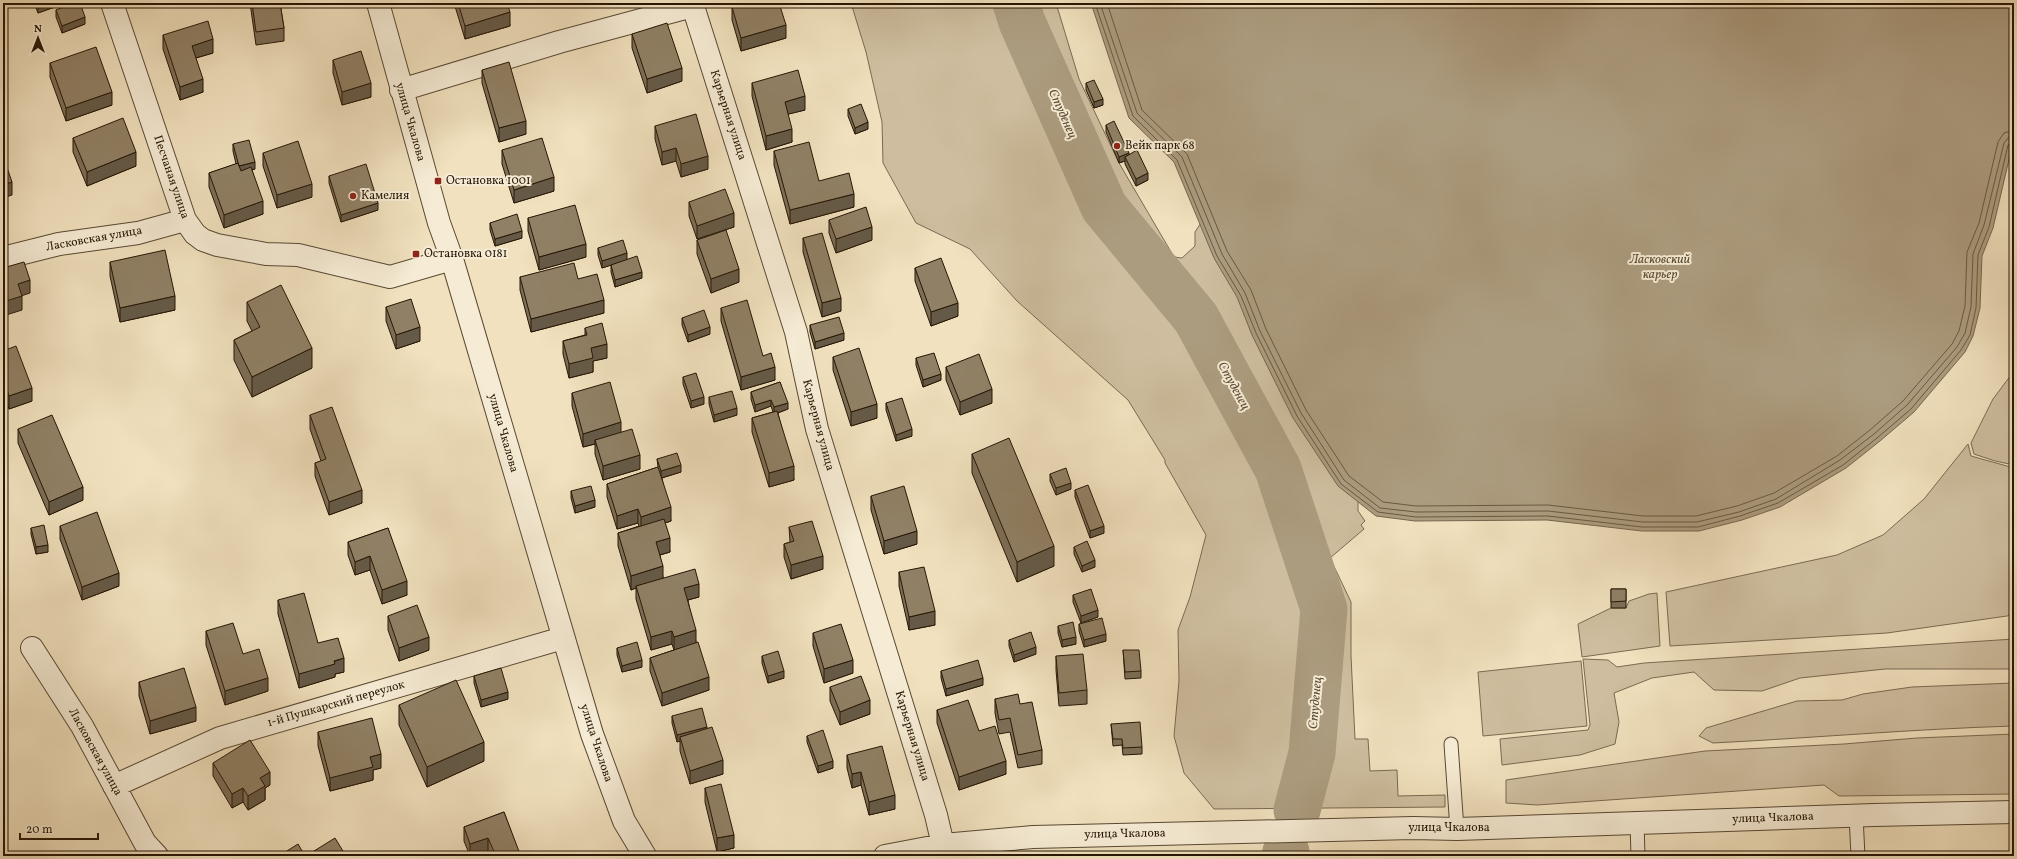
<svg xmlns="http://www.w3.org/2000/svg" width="2017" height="859" viewBox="0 0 2017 859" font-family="Vollkorn,serif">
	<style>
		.green { fill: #cebe9f; stroke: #7a6a52 }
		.water { fill: #ac9c7f; stroke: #76664e }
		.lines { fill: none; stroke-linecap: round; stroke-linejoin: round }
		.shore { stroke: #695942; stroke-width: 1 }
		.river { stroke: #ac9c7f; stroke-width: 47 }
		.lane-casing { stroke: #594933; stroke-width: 15 }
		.street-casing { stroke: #594933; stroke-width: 24 }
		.lane { stroke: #f6ecd5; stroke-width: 13 }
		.street { stroke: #f6ecd5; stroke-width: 22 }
		.wall { fill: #7c6e57; stroke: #261605 }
		.shaded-wall { fill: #655a47; stroke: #261605 }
		.building { fill: #908065; stroke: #261605 }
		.poi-dot { fill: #8f2418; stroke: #f6ecd5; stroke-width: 1.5 }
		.labels { text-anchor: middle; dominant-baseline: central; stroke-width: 4; stroke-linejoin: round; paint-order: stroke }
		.street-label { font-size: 12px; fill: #261605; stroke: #f6ecd5 }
		.poi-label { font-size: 12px; fill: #261605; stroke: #f6ecd5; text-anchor: start }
		.water-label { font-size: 13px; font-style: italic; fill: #5c4c36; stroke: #f6ecd5 }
	</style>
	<rect width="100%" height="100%" fill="#f1e1be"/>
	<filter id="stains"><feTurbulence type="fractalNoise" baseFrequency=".005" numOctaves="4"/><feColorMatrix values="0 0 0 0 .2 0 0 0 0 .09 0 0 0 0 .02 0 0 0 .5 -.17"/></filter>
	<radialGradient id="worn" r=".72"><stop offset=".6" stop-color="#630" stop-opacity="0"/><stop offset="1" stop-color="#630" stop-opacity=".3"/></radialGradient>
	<path class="green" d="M851 3H1056L1079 79 1119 163 1174 257 1182 258 1195 246V232L1208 212 1358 492V511L1365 521 1361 525 1364 529 1330 558 1351 602V656L1355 739H1368L1370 771 1397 770 1398 796 1445 795V807L1214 809 1184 773 1174 736 1179 681 1178 630 1190 597 1206 535 1165 463V460L1128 400 1017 301 970 249 916 223 883 163 882 122 866 52Z
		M2014 371V465L1995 461 1974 454 1971 443 1993 399Z
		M1968 444 1971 456 2014 468V615L1887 633 1670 646 1666 592 1837 555 1883 535 1924 499Z
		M1657 593 1660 646 1582 657 1578 624 1611 608H1626L1629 601 1649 594Z
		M2014 639V669H1885L1800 678 1762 691 1714 690 1694 672 1652 678 1614 693 1619 722 1615 744 1580 755 1502 765 1500 739 1588 730 1590 725 1583 659 1608 660 1617 667 1644 663Z
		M1581 661 1587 726 1483 736 1478 672Z
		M2014 683V726C1913 729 1813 738 1713 743L1699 736 1706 728 1797 701 1842 700 1863 694 1912 687Z
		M2014 734V794L1839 796 1824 785 1537 805 1506 803V780L1705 751 1844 744 1917 738Z"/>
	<path class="water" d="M1091 3H2014V138L1993 228 1982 256 1980 308 1973 336 1965 352 1914 412 1880 441 1846 468 1780 507 1742 520 1699 531H1642L1547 520 1415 521 1376 516 1338 486 1293 418 1252 335 1237 297 1214 258 1174 162 1129 118Z"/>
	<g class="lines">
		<path class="shore" d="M1095 3 1133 116 1177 160 1217 256 1241 296 1256 333 1297 416 1341 484 1378 512 1416 517 1548 516 1642 527H1698L1740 516 1778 503 1843 465 1877 438 1911 409 1961 350 1970 335 1976 308 1978 255 1989 227 2008 145 2014 141
			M1100 3 1137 113 1182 157 1222 254 1245 293 1260 331 1301 413 1344 480 1380 508 1416 512 1548 511 1643 522H1697L1739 512 1776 499 1840 460 1874 434 1907 405 1957 347 1965 333 1971 307 1973 254 1984 225 2004 143 2008 138 2014 136
			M1107 3 1142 110 1187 154 1227 251 1251 290 1266 329 1306 410 1349 476 1383 502 1416 506 1548 505 1643 516H1696L1737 506 1774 493 1837 456 1870 430 1903 401 1952 344 1959 331 1965 306 1967 252 1979 223 1998 142 2004 133 2014 130"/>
		<path class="river" d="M1016 3 1022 22 1104 207 1196 318 1278 469 1324 609 1312 753 1297 810
			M1285 856 1286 852"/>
		<g class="lane-casing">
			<path id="lane" d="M1451 744 1457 829
				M1856 816 1858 856
				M1637 822 1638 856"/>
		</g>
		<g class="street-casing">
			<path id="street" d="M112 3 185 220 195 234 203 240 217 245 266 254 298 255 390 277 452 259
				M378 3 439 223 452 259 592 734 624 821 645 856
				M692 3 796 332 817 429 936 815 943 845
				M401 90 559 42 693 6
				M3 258 59 244 138 233 185 220
				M32 648 82 726 145 843 157 856
				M114 786 220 738 563 638
				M885 856 943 845 1033 837 1413 828 1457 829 1874 815 2014 812"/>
		</g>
		<use href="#lane" class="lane"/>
		<use href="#street" class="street"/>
	</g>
	<path class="wall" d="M34 3H66L38 13Z
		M250 3H280L284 28V41L256 45Z
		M454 3H507L510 26 465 39Z
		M732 7 786 38 741 51 732 20Z
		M56 10 85 24 62 33 56 17Z
		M632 34 682 81 647 93 632 48Z
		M163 35 213 53 196 58 203 92 180 100 163 49Z
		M333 60 371 97 342 105 333 73Z
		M50 63 112 105 66 121 50 77Z
		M482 70 526 134 499 142 482 83Z
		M752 83 805 110 788 114 792 142 766 150 752 96Z
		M1086 83 1103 105 1094 108 1086 90Z
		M848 109 868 129 855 134 848 116Z
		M1106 125 1129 155 1148 180 1136 186 1125 164V161L1119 163 1106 132Z
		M655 126 708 169 681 177 676 161 662 165 655 139Z
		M73 138 136 166 87 186 73 152Z
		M233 144 255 169 252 170 263 214 224 228 209 187V173L236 164 233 151Z
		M502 150 554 191 514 203 502 164Z
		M774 151 819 181 854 207 790 224 774 165Z
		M263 153 312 197 277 208 263 166Z
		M329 176 378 210 341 222 329 183Z
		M689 202 734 227 697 239 689 216Z
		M528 218 586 257 539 270 528 231Z
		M829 220 872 240 836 253 829 233Z
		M490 223 522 238 495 246 490 230Z
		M803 238 841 311 822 317 803 252Z
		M697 240 739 282 711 293 697 254Z
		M598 248 627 259 642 278 615 287 611 272V265L602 268 598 255Z
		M110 262 175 310 120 322 110 276Z
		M915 268 958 316 931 326 915 281Z
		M520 277 578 279 604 313 531 332 520 290Z
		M247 302 312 368 252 397 234 360V340L252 331 247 321Z
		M386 307 420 341 396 349 386 321Z
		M721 308 763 356 775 380 741 390 721 321Z
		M682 318 710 334 688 342 682 325Z
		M810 325 844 340 815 349 810 332Z
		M585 328 607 358 593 361V372L569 378 563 354V341L585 335Z
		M3 351 32 401 9 409 3 392Z
		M833 357 877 418 851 426 833 370Z
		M916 358 941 380 923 387 916 365Z
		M946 367 992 403 960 415 946 380Z
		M683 377 704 404 691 408 683 384Z
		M780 382 788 409 778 413 794 480 769 487 752 432V418L773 412 771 406 755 412 751 399V392Z
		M572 393 621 432 640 469 603 480 595 454V444L583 447 572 406Z
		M709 397 737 415 714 422 709 404Z
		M886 403 912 436 896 441 886 410Z
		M310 415 362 503 329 515 315 476V463L321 461 310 429Z
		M18 429 83 500 49 515 18 443Z
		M972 454 1054 566 1017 582 972 473Z
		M657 459 681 472 662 478 671 521 665 523 670 552 660 555 663 578 699 597 688 600 696 642 709 690 662 706 650 671V658L674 650 672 644 651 650 636 599V588L631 590 618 546V533L639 526 638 523 617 529 607 497V484L658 467Z
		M1050 474 1071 489 1056 495 1050 481Z
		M1075 490 1104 533 1090 538 1075 497Z
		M571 491 595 507 575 513 571 498Z
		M871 496 917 544 884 554 871 510Z
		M60 526 119 586 82 600 60 539Z
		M789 527 823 569 791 579 784 557V544L790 542Z
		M31 528 48 552 36 554 31 534Z
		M388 528 407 595 382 604 370 570 355 575 348 555V542Z
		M1074 547 1095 567 1082 572 1074 554Z
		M899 572 935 625 909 630 899 586Z
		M1611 589H1626V608H1611Z
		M1073 595 1098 617 1081 623 1073 602Z
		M278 600 318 643 344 672 335 674V677L299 688 278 614Z
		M388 616 429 650 399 661 388 630Z
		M1079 624 1106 641 1084 647 1079 631Z
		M1058 626 1076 644 1062 647 1058 633Z
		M206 631 243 654 268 691 225 705 206 645Z
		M813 633 853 673 824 683 813 646Z
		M1009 640 1036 654 1014 662 1009 646Z
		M617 648 642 667 622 672 617 655Z
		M1123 650 1141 671V678L1125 679Z
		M762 656 784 678 768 683 762 663Z
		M1056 656 1087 690V704L1059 706 1056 670Z
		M941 671 983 685 946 696 941 678Z
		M474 676 508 699 481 707 474 683Z
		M139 682 196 721 150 734 139 696Z
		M830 687 870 714 840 725 830 701Z
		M995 699 1020 704 1042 750V764L1018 768 1010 732 999 734 995 713Z
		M399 705 484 761 427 787 399 725Z
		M937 710 979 731 1006 774 959 790 937 723Z
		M672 716 707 729 723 774 690 784 680 751V741L677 742 672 723Z
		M1111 724 1142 747V754L1123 755 1122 745 1113 746Z
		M318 732 381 768 373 770V780L330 791 318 746Z
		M807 736 833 768 818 773 807 742Z
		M847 755 895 809 869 815 861 785 852 788 847 768Z
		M213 763 270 785 265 788V800L248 810 243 802 232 808 213 776Z
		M705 788 734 848 717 852 705 802Z
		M504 812 520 856H490L488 851 475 856H470L464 841V827Z"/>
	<path class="shaded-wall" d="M38 3H66L38 13Z
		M592 3H605L592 7Z
		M510 12V26L465 39V26Z
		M85 17V24L62 33V26Z
		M786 25V38L741 51V38Z
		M213 39V53L192 59V46Z
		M682 68V81L647 93V79Z
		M203 79V92L180 100V87Z
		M371 83V97L342 105V92Z
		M112 92V105L66 121V108Z
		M805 96V110L785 115V102Z
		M1103 99V105L1094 108V102Z
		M526 121V134L499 142V128Z
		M868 122V129L855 134V128Z
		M792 129V142L766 150V136Z
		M676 148V161L662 165V152Z
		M136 152V166L87 186V172Z
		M1129 153V159L1125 157V161L1119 163V157Z
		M708 156V169L681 177V164Z
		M255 162V169L239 173V166Z
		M1148 173V180L1136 186V179Z
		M554 177V191L514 203V190Z
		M12 182V195L3 198V185Z
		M312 184V197L277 208V195Z
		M854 194V207L790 224V210Z
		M263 201V214L224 228V215Z
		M378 203V210L341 222V215Z
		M734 213V227L697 239V226Z
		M872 227V240L836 253V239Z
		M522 231V238L495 246V239Z
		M586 244V257L539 270V257Z
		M627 253V260L602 268V261Z
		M739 269V282L711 293V279Z
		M642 272V278L615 287V280Z
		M30 280V293L18 297 22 296V310L3 316V302L18 284Z
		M175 296V310L120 322V308Z
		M841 298V311L822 317V303Z
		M604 300V313L531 332V319Z
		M958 303V316L931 326V312Z
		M420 327V341L396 349V335Z
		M710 327V334L688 342V335Z
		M844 333V340L815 349V342Z
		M607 344V358L593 361V372L569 378V364L591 348Z
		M312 348V368L252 397V377Z
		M775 367V380L741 390V377Z
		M941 374V380L923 387V380Z
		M32 388V401L9 409V396Z
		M992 389V403L960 415V402Z
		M704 397V404L691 408V401Z
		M771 400V406L755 412V405Z
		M788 403V409L774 414V407Z
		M877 404V418L851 426V412Z
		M737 408V415L714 422V415Z
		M5 418V425L3 426V419Z
		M621 422V436L595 440V444L583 447V434Z
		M912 429V436L896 441V435Z
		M640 455V469L603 480V466Z
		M681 465V472L661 478V471Z
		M794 466V480L769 487V473Z
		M1071 483V489L1056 495V488Z
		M83 487V500L49 515V502Z
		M362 490V503L329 515V502Z
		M595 500V507L575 513V506Z
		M671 507V521L641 531V517Z
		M638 509V523L617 529V516Z
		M1104 526V533L1090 538V531Z
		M917 531V544L884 554V541Z
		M670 538V552L656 556V542Z
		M48 545V552L36 554V547Z
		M1054 546V566L1017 582V562Z
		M370 556V570L355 575V562Z
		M823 556V569L791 579V565Z
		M1095 560V567L1082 572V566Z
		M663 566V580L636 586V588L631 590V576Z
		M119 573V586L82 600V587Z
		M407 581V595L382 604V590Z
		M699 584V597L684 601V588Z
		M1098 610V617L1081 623V616Z
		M935 611V625L909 630V617Z
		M696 630V644L674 650V637Z
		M672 631V644L651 650V637Z
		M1106 634V641L1084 647V640Z
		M429 637V650L399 661V648Z
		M1076 637V644L1062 647V640Z
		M1036 647V654L1014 662V655Z
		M344 658V672L335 674V677L299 688V674Z
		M642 660V667L622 672V666Z
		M853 660V673L824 683V669Z
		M784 671V678L768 683V676Z
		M709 677V690L662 706V693Z
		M268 678V691L225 705V691Z
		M983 678V685L946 696V689Z
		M508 692V699L481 707V700Z
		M870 700V714L840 725V712Z
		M196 707V721L150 734V721Z
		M707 727V734L680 737V741L677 742V735Z
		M484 742V761L427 787V767Z
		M381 754V768L373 770V780L330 791V778L370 757Z
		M723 760V774L690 784V771Z
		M833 761V768L818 773V766Z
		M1006 761V774L959 790V777Z
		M270 772V785L265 788V800L248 810V796L260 778Z
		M861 772V785L852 788V774Z
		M243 788V802L232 808V794Z
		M895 795V809L869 815V802Z
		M734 835V848L717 852V838Z
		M488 838V851L475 856H470V844Z"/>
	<path class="building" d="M73 3H80L85 17 62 26 56 10Z
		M252 3H280L284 28 256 32Z
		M458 3H507L510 12 465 26Z
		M746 3H779L786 25 741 38 732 7Z
		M208 21 213 39 192 46 203 79 180 87 163 35Z
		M667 23 682 68 647 79 632 34Z
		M96 47 112 92 66 108 50 63Z
		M361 51 371 83 342 92 333 60Z
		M509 62 526 121 499 128 482 70Z
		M798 70 805 96 785 102 792 129 766 136 752 83Z
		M1094 80 1103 99 1094 102 1086 83Z
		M861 104 868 122 855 128 848 109Z
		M696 114 708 156 681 164 676 148 662 152 655 126Z
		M123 118 136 152 87 172 73 138Z
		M1114 121 1129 153 1119 157 1106 125Z
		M542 138 554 177 514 190 502 150Z
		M249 140 255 162 239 166 233 144Z
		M298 141 312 184 277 195 263 153Z
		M809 142 819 181 849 173 854 194 790 210 774 151Z
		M1137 150 1148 173 1136 179 1125 157Z
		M3 156 12 182 3 185Z
		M238 163 241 171 251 167 263 201 224 215 209 173Z
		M366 164 378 203 341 215 329 176Z
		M725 189 734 213 697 226 689 202Z
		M575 205 586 244 539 257 528 218Z
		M866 207 872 227 836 239 829 220Z
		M517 214 522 231 495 239 490 223Z
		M726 230 739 269 711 279 697 240Z
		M822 233 841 298 822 303 803 238Z
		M623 240 627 253 602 261 598 248Z
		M165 250 175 296 120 308 110 262Z
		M637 256 642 272 615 280 611 265Z
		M941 258 958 303 931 312 915 268Z
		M24 262 30 280 18 284 22 296 3 302V268Z
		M574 263 578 279 597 274 604 300 531 319 520 277Z
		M281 285 312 348 252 377 234 340 260 327 247 302Z
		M411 299 420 327 396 335 386 307Z
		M747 300 763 356 771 353 775 367 741 377 721 308Z
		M704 310 710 327 688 335 682 318Z
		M839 317 844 333 815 342 810 325Z
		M602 323 607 344 591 348 593 358 569 364 563 341 587 335 585 328Z
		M16 346 32 388 9 396 3 379V351Z
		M859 348 877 404 851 412 833 357Z
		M934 353 941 374 923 380 916 358Z
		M979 354 992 389 960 402 946 367Z
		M696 373 704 397 691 401 683 377Z
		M610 382 621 422 583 434 572 393Z
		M780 382 788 403 774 407 771 400 755 405 751 392Z
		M732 391 737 408 714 415 709 397Z
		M902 398 912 429 896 435 886 403Z
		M332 407 362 490 329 502 315 463 326 459 310 415Z
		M3 411 5 418 3 419Z
		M777 411 794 466 769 473 752 418Z
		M52 415 83 487 49 502 18 429Z
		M632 429 640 455 603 466 595 440Z
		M1009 438 1054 546 1017 562 972 454Z
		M677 453 681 465 661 471 657 459Z
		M658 467 671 507 641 517 638 509 617 516 607 484Z
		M1066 468 1071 483 1056 488 1050 474Z
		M1088 485 1104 526 1090 531 1075 490Z
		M591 486 595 500 575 506 571 491Z
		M904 486 917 531 884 541 871 496Z
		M97 512 119 573 82 587 60 526Z
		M664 519 670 538 656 542 663 566 631 576 618 533Z
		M812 521 823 556 791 565 784 544 794 541 789 527Z
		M44 525 48 545 36 547 31 528Z
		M388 528 407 581 382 590 370 556 355 562 348 542Z
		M1087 541 1095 560 1082 566 1074 547Z
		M924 567 935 611 909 617 899 572Z
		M695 569 699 584 684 588 696 630 674 637 672 631 651 637 636 586Z
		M1091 589 1098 610 1081 616 1073 595Z
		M1611 589H1626V601L1611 602Z
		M304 593 318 643 338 638 344 658 334 661 335 664 299 674 278 600Z
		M417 605 429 637 399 648 388 616Z
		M1102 618 1106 634 1084 640 1079 624Z
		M1073 622 1076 637 1062 640 1058 626Z
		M233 623 243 654 259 649 268 678 225 691 206 631Z
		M841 624 853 660 824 669 813 633Z
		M1031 632 1036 647 1014 655 1009 640Z
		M637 642 642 660 622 666 617 648Z
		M698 642 709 677 662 693 650 658Z
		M1123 650H1139L1141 671 1125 672Z
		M778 651 784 671 768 676 762 656Z
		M1083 654 1087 690 1059 693 1056 656Z
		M978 660 983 678 946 689 941 671Z
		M184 668 196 707 150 721 139 682Z
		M501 668 508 692 481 700 474 676Z
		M861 676 870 700 840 712 830 687Z
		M456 680 484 742 427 767 399 705Z
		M1018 694 1020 704 1032 702 1042 750 1018 755 1010 718 999 720 995 699Z
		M968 700 979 731 995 726 1006 761 959 777 937 710Z
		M702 708 707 727 677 735 672 716Z
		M372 718 381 754 370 757 373 767 330 778 318 732Z
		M1140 722 1142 747 1123 748 1122 739H1113L1111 724Z
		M712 727 723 760 690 771 680 737Z
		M823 730 833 761 818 766 807 736Z
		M250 740 270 772 260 778 265 786 248 796 243 788 232 794 213 763Z
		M882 746 895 795 869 802 861 772 852 774 847 755Z
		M721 784 734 835 717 838 705 788Z
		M504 812 520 854 516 856H496L488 838 470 844 464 827Z
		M335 838 346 856H306Z
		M298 844 305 856H279Z"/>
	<g class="poi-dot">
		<circle cx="1117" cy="146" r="4"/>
		<rect x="434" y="177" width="8" height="8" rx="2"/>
		<circle cx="353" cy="196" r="4"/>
		<rect x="412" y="250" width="8" height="8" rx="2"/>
	</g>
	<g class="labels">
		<g class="street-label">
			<text transform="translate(728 115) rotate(72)">Карьерная улица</text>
			<text transform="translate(410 122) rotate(74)">улица Чкалова</text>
			<text transform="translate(171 177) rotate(71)">Песчаная улица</text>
			<text transform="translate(94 239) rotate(-10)">Ласковская улица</text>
			<text transform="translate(818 425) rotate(75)">Карьерная улица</text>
			<text transform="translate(503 433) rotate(74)">улица Чкалова</text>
			<text transform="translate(336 704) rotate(-16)">1-й Пушкарский переулок</text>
			<text transform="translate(912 736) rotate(73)">Карьерная улица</text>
			<text transform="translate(596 743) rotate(72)">улица Чкалова</text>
			<text transform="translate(95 752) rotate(61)">Ласковская улица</text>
			<text transform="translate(1773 818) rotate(-2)">улица Чкалова</text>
			<text x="1449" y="828">улица Чкалова</text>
			<text transform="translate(1125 834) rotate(-1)">улица Чкалова</text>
		</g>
		<g class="poi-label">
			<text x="1125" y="146">Вейк парк 68</text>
			<text x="446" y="181">Остановка 1001</text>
			<text x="361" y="196">Камелия</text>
			<text x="424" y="254">Остановка 0181</text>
		</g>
		<g class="water-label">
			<text transform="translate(1062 114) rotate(66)">Студенец</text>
			<text x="1660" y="260">Ласковский<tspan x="1660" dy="15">карьер</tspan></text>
			<text transform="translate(1233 386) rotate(61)">Студенец</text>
			<text transform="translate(1316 703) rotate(-85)">Студенец</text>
		</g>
	</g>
	<rect width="2017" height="859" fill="none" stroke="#f1e1be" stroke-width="16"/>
	<rect x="4" y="4" width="2009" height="851" fill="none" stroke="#261605" stroke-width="2"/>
	<rect x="8" y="8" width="2001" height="843" fill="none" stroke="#261605"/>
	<g transform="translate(38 38)" stroke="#f6ecd5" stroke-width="3" paint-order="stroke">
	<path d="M0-3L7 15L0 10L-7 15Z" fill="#261605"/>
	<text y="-6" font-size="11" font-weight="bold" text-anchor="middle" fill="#261605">N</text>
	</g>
	<path d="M20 833v6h78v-6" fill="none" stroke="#261605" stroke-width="2"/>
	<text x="26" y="833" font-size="12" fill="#261605" stroke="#f6ecd5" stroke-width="3" paint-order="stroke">20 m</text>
	<rect width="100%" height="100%" filter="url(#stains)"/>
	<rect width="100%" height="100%" fill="url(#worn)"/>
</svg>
